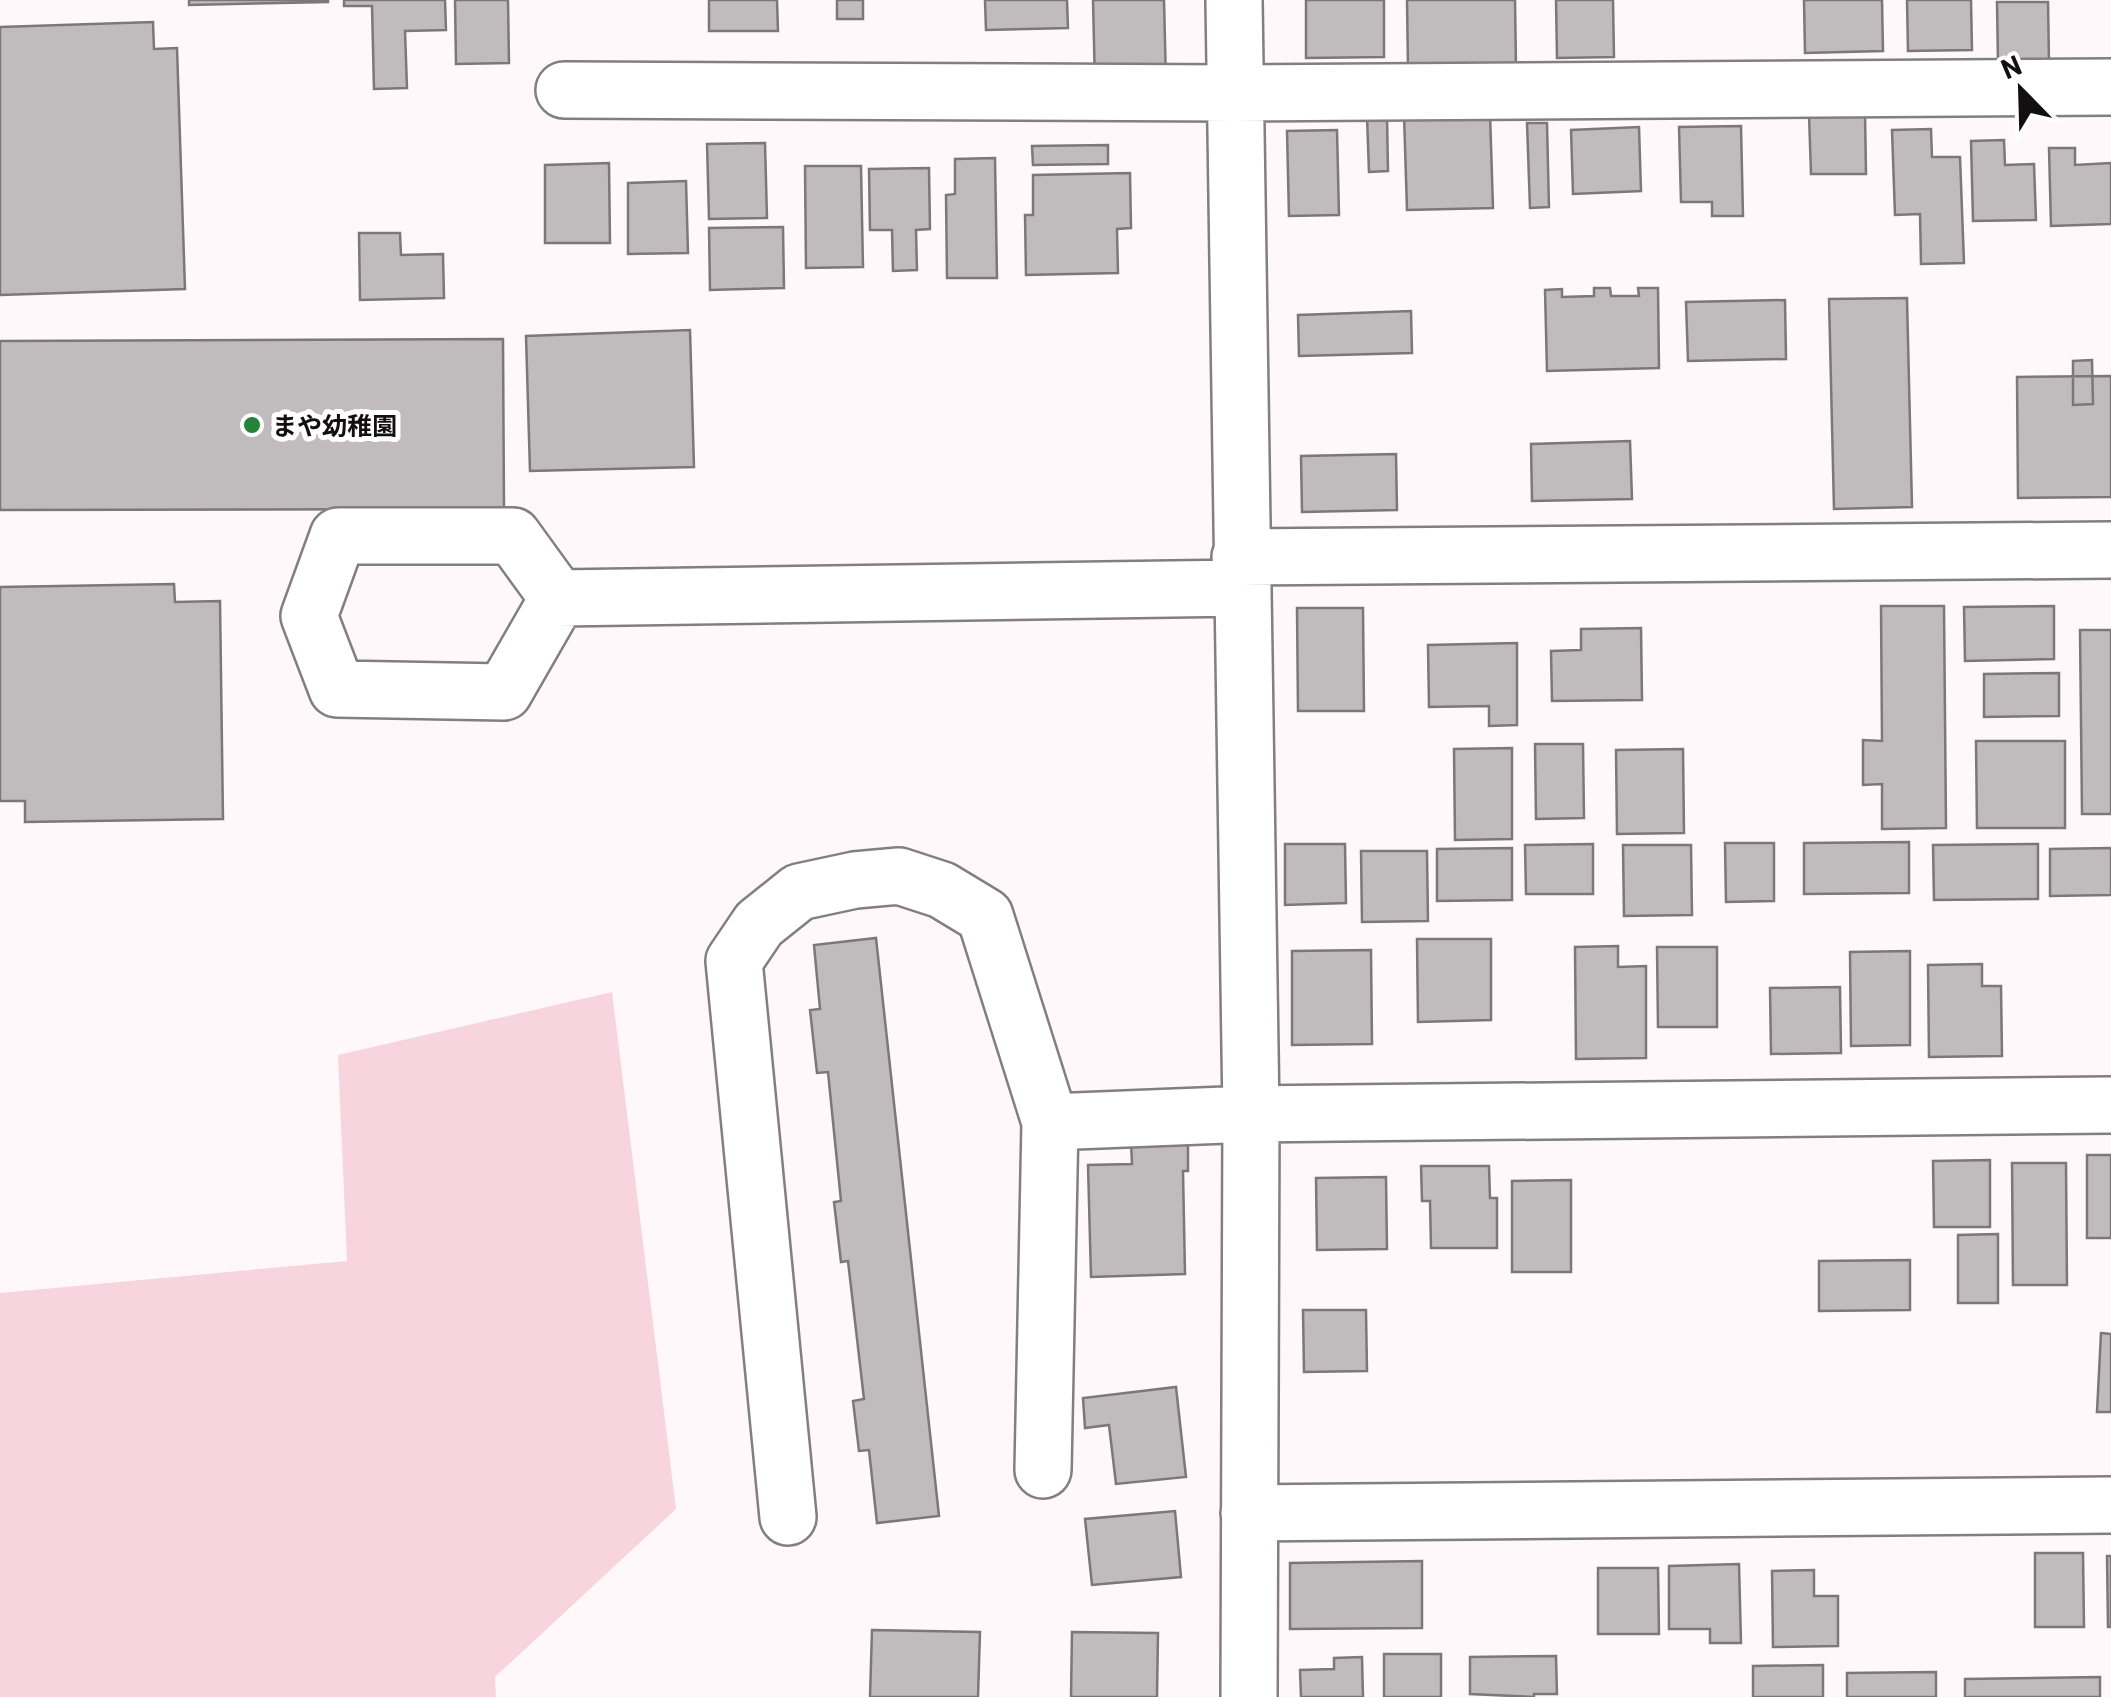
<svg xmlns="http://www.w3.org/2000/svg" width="2111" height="1697" viewBox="0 0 2111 1697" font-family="Barlow,'Noto Sans JP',sans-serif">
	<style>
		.green { fill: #f8d4df }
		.building { fill: #c0bbbc; stroke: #7c7779; stroke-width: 2.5 }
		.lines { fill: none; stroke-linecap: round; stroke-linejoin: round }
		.minor-casing { stroke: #837e7f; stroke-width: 60 }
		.minor { stroke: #fff; stroke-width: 55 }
		.poi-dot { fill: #238437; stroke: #fff; stroke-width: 4 }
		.labels { text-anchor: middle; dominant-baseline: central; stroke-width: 10; stroke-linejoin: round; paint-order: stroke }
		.poi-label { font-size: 25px; font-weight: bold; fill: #110f0f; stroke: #fff; text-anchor: start }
	</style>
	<rect width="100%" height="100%" fill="#fef8fa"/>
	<path class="green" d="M612 992 676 1509 495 1677 496 1697H0V1293L347 1261 338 1055Z"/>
	<path class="building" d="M189 0H328V2L189 5Z
		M344 0H445L446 30 405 31 407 88 374 89 372 6H344Z
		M455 0H508L509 63 456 64Z
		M709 0H777L778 31H709Z
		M837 0H863V19H837Z
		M985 0H1067L1068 28 986 30Z
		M1093 0H1164L1166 83 1095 85Z
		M1306 0H1384V57L1306 58Z
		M1407 0H1515L1516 68 1408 69Z
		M1556 0H1613L1614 57 1557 58Z
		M1804 0H1882L1883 51 1805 53Z
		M1907 0H1971L1972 50 1908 51Z
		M1997 2H2048L2049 62 1998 63Z
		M153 22 154 49 177 48 185 289 0 295V27Z
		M1490 113 1493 208 1407 210 1404 115Z
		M1865 113 1866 174H1811L1809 115Z
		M1367 116H1387L1388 171 1369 172Z
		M1527 123H1547L1549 207 1530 208Z
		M1741 126 1743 216H1712V202H1681L1679 127Z
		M1639 127 1641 191 1573 194 1571 130Z
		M1931 129 1932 157H1960L1964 263 1921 264 1920 214 1895 215 1892 130Z
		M1337 130 1339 215 1289 216 1287 131Z
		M2004 140 2005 165 2034 164 2036 220 1973 221 1971 141Z
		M765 143 767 218 709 219 707 144Z
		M1108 145V164L1033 165 1032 146Z
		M2049 148H2075V165L2111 163V224L2051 226Z
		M995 158 997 278H947L946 195 955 194V159Z
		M609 163 610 243H545V165Z
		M805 166H861L863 267 806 268Z
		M929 168 930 229 916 230 917 270 893 271 892 230H870L869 169Z
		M1130 173 1131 228 1117 229 1118 273 1026 275 1025 215H1033V175Z
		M686 181 688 253 628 254V183Z
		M783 227 784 288 710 290 709 228Z
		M359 233H400L401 255 443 254 444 298 360 300Z
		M1594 288H1610L1611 296H1639L1638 288H1658L1659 368 1547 371 1545 290 1562 289V297L1594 296Z
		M1907 298 1912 507 1834 509 1829 299Z
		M1785 300 1786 359 1688 361 1686 302Z
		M1411 311 1412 353 1299 356 1298 315Z
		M690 330 694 467 530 471 526 336Z
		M503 339 504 509 0 510V341Z
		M2092 360 2093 404 2073 405V361Z
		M2111 376V497L2018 498 2017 377Z
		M1630 441 1632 499 1532 501 1531 444Z
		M1396 454 1397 510 1302 512 1301 456Z
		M174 584 175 602 220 601 223 819 25 822V801H0V587Z
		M1881 606H1944L1946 828 1882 829V784L1863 785V740L1882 741Z
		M2054 606V659L1965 661 1964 607Z
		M1297 608H1363L1364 711H1298Z
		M1641 628 1642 700 1552 701 1551 651 1581 650V629Z
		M2080 630H2111V814H2082Z
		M1517 643V725L1489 726V706L1429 707 1428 645Z
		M2059 673V716L1984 717V674Z
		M1976 741H2065V828H1977Z
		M1535 744H1583L1584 818 1536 819Z
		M1512 748V839L1455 840 1454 749Z
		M1683 749 1684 833 1617 834 1616 750Z
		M1909 842V893L1804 894V843Z
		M1725 843H1774V901L1726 902Z
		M1285 844H1345L1346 903 1285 905Z
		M1593 844V894H1526L1525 845Z
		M2038 844V899L1934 900 1933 845Z
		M1623 845H1691L1692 915 1624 916Z
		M1512 848V900L1437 901V849Z
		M2111 848V895L2050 896V849Z
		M1361 851H1427L1428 921 1362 922Z
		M876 938 939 1516 877 1523 869 1450 859 1451 853 1401 864 1399 848 1261 841 1262 834 1202 841 1201 828 1072 817 1073 810 1010 820 1009 814 945Z
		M1417 939H1491V1020L1418 1022Z
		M1618 946V967L1646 966V1058L1576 1059 1575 947Z
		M1657 947H1717V1027H1658Z
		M1371 950 1372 1044 1292 1045V951Z
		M1910 951V1045L1851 1046 1850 952Z
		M1982 964V986H2001L2002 1056 1929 1057 1928 965Z
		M1840 987 1841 1053 1771 1054 1770 988Z
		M1131 1143H1188V1171H1183L1185 1274 1091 1277 1088 1165 1132 1164Z
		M2087 1155H2111V1238H2087Z
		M1990 1160V1227H1934L1933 1161Z
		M2012 1163H2066L2067 1285H2013Z
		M1421 1166H1489L1490 1198H1497V1248H1431L1430 1201H1422Z
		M1386 1177 1387 1249 1317 1250 1316 1178Z
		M1571 1180V1272H1512V1181Z
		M1998 1234V1303H1958V1235Z
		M1910 1260V1310L1819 1311V1261Z
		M1303 1310H1366L1367 1371 1304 1372Z
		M2101 1333 2111 1334V1412H2097Z
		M1176 1387 1186 1477 1116 1484 1109 1425 1085 1428 1083 1398Z
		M1175 1511 1181 1577 1092 1585 1085 1519Z
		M2035 1553H2083L2084 1627H2035Z
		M2107 1556H2111V1627H2108Z
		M1422 1561V1628L1290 1629V1563Z
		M1739 1564 1741 1643H1710V1629H1669V1566Z
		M1598 1568H1658L1659 1634H1598Z
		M1814 1570V1596H1838V1646L1773 1647 1772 1571Z
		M872 1630 980 1632 978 1697H870Z
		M1072 1632 1158 1633 1157 1697H1071Z
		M1384 1654H1441V1697H1384Z
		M1556 1656 1557 1694H1534V1697L1470 1694V1657Z
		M1362 1657 1363 1697H1301L1300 1670 1334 1669V1658Z
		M1823 1665V1697H1753V1666Z
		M1936 1672V1697H1847V1673Z
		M2100 1677V1697H1965V1679Z"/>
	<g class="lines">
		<g class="minor-casing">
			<path id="minor" d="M1234 0 1251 1114 1249 1697
				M564 90 1235 93 2111 87
				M1240 557 2111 550
				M558 598 513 536H338L309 616 337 689 504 692 558 598 1241 588
				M1043 1470 1050 1122
				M1249 1513 2111 1505
				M788 1517 734 961 759 924 799 892 855 880 899 876 942 890 985 916 1050 1122 1251 1114 2111 1105"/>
		</g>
		<use href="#minor" class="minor"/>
	</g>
	<circle class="poi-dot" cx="252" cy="425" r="10"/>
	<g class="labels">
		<g class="poi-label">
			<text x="272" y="425">まや幼稚園</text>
		</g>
	</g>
	<g transform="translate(2021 90) rotate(337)" stroke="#ffffff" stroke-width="8" paint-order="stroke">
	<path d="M0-8L18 38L0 25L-18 38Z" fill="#110f0f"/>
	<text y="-15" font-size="28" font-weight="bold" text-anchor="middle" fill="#110f0f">N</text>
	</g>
</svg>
